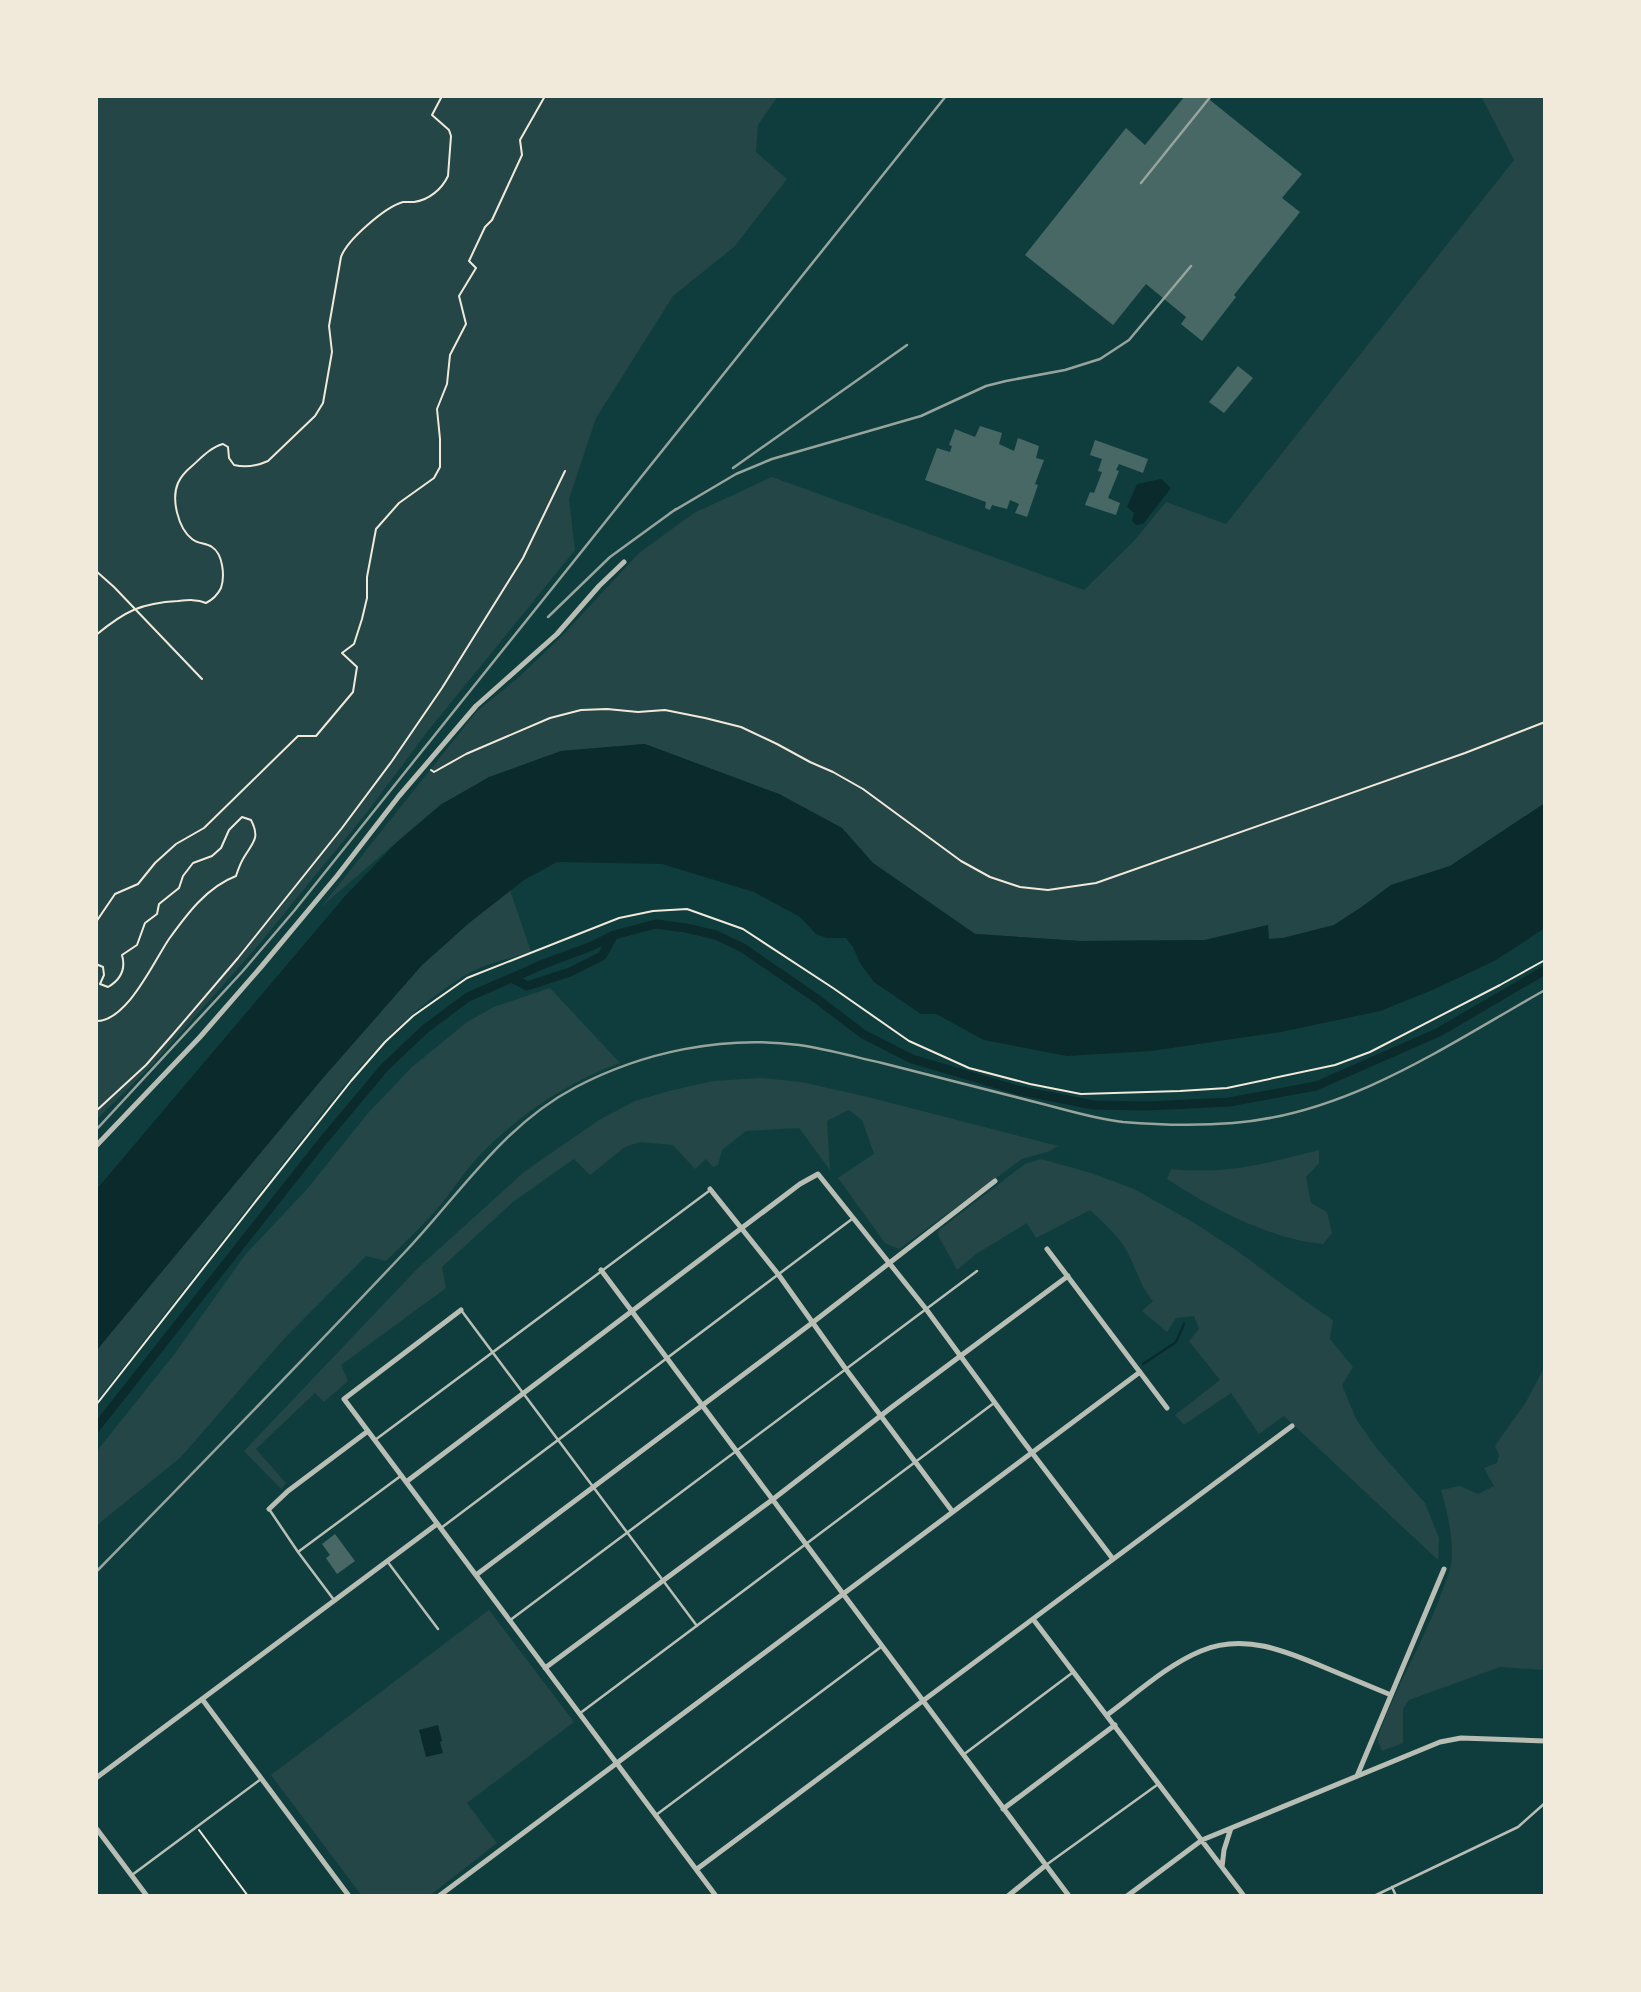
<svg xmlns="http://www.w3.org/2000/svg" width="1641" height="1992" viewBox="0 0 1641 1992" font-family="'PT Serif',serif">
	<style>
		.green { fill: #244646 }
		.water { fill: #0a2a2b }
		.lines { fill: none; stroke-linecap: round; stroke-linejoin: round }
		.stream { stroke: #0a2a2b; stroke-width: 2.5 }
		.canal { stroke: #0a2a2b; stroke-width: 9 }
		.building { fill: #486865 }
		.path { stroke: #f1e9da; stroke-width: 2 }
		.service { stroke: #b8beb3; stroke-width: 2.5 }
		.minor { stroke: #b8beb3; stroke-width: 5 }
		.rail { stroke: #97a49c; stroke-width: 2.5 }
	</style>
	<rect width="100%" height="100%" fill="#0f3d3e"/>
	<path class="green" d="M96 96H778L758 125 756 152 787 179 734 247 673 296 596 418 569 499 575 550 427 732 368 811 256 948 152 1065 96 1120Z
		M1481 96H1545V803L1450 866 1391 885 1363 906 1334 925 1283 938 1269 939 1267 925 1205 940 1080 941 975 934 873 863 842 828 779 794 644 744 561 751 441 804 321 907 477 711 518 678 562 636 639 553 694 513 772 477 1084 590 1133 542 1166 502 1226 524 1514 160Z
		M510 890 531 952C509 959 486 963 466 975 387 1022 332 1101 276 1172 216 1248 156 1325 96 1402V1351L132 1306 322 1079 422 965 469 923Z
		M550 988 620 1063C567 1082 517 1116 478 1157 465 1171 454 1188 442 1203 425 1224 405 1242 386 1261L366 1256 282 1341 181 1457 96 1526V1452L176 1352 245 1255 308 1188 369 1112 412 1067 467 1022 494 1007Z
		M761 1078 801 1082 868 1097 1058 1146 1050 1151 1022 1159 899 1249 885 1243 838 1178 874 1154 862 1120 849 1110 827 1121 830 1170 799 1128 746 1131 722 1150 718 1165 713 1167 706 1159 695 1169 673 1145 640 1142 625 1147 590 1175 574 1159 514 1201 442 1267 446 1288 341 1365 348 1381 324 1402 315 1393 256 1449 286 1483 281 1489 244 1451 419 1267 524 1172 599 1120 635 1101 669 1091 713 1081Z
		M1319 1150V1163L1306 1177 1311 1203 1327 1212 1332 1233 1323 1244C1272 1240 1209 1207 1167 1179L1171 1169C1224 1175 1269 1163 1319 1150Z
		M1041 1159 1091 1173 1134 1189 1191 1221 1236 1250 1298 1296 1333 1320 1330 1339 1353 1367 1342 1385 1356 1419 1378 1450 1425 1503 1439 1538 1438 1560 1284 1416 1259 1434 1231 1393 1184 1425 1175 1415 1220 1380 1189 1341 1199 1329 1194 1316 1176 1318 1167 1332 1142 1311 1153 1301C1138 1284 1135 1261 1121 1242 1112 1230 1100 1220 1090 1210L1036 1238 1027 1223 976 1254 957 1270 938 1235 939 1230 1025 1164Z
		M1545 1366V1670L1500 1667 1409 1700 1403 1709V1743L1382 1751 1377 1739C1394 1691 1420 1647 1439 1600 1444 1585 1452 1570 1452 1554 1452 1532 1447 1510 1441 1490L1460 1486 1478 1494 1494 1486 1484 1468 1497 1463 1499 1455 1495 1446 1526 1402Z
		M489 1610 574 1722 467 1803 497 1843 429 1896H362L271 1775Z"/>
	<path class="water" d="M1161 479 1171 488 1143 524 1136 525 1132 521 1134 513 1127 507 1137 484Z
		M645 744 779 794 842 828 873 863 975 934 1080 941 1205 940 1268 925 1269 939 1283 938 1334 925 1363 906 1391 885 1450 866 1545 803V928L1496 960 1437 988 1380 1011 1281 1032 1151 1051 1067 1056 984 1040 936 1014H921L874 982 860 963 853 947 846 938H827L816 934 800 917 754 892 662 864 557 862 524 880 469 923 422 965 322 1079 96 1351V1190L346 895 396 843 442 804 489 777 561 751Z
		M438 1725 442 1741 440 1742 443 1753 426 1757 419 1730Z"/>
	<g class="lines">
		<path class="stream" d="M1143 1364 1176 1342 1184 1324"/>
		<path class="canal" d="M512 978 527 986 570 972 602 956 613 936
			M96 1428 322 1142 384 1068 425 1029 468 997 546 963 592 946 614 935 656 924 686 928 716 935 743 948 817 999 863 1034 912 1059 1017 1090 1093 1105 1148 1106 1229 1102 1316 1086 1439 1032 1545 970"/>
	</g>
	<path class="building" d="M1185 96H1205L1302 174 1282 198 1300 212 1234 295 1236 297 1202 341 1181 324 1186 317 1146 284 1113 325 1025 255 1126 128 1145 145Z
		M1238 366 1253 378 1224 413 1209 402Z
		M980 426 1002 433 999 444 1014 451 1018 438 1039 446 1036 458 1044 460 1035 484 1038 485 1027 517 1015 513 1019 504 1010 500 1007 509 992 505 990 510 985 508 986 502 925 480 937 448 950 452 952 446 949 445 955 429 975 437Z
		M1095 440 1148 459 1143 473 1119 464 1116 470 1119 471 1108 498 1120 503 1116 515 1085 505 1090 492 1094 493 1102 472 1098 471 1102 459 1090 455Z
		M335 1534 355 1561 337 1574 326 1558 330 1555 322 1544Z"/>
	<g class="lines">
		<path class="path" d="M96 571 114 587 202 679
			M96 635C125 611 141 603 178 601 188 600 197 599 206 603 212 600 218 594 221 588 225 576 223 554 212 547 206 543 198 544 192 539 178 528 171 499 178 483 181 476 186 471 192 466 201 458 211 447 223 444L228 447 229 458 234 465C247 468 257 466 268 461L315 416 323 403 332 352 329 326 341 257C347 240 385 207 403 202 404 202 412 202 414 202 429 200 442 189 448 176L451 136 449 130 432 115 442 96
			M431 770 434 772 466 754 550 718 581 710 607 709 638 712 665 710 705 718 741 727 777 744 810 762 833 772 863 789 961 861 990 877 1020 887 1048 890 1096 883 1465 753 1545 722
			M96 922 115 894 138 884 155 863 176 844 204 828 298 736H316L353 692 357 667 342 653 354 644 362 619 367 598V577L376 529 399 503 434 478 440 467V439L437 409 447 384 450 355 466 324 459 296 476 268 469 261 485 227 492 220 522 155 520 140 545 96
			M96 964 103 967 104 975 100 984 108 987C120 980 126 969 122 955L137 945 145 923 157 914 159 904 179 888 183 876 193 863 212 856 221 848 229 830 242 817 251 820C261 839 252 843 243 859 240 864 238 870 236 876 207 887 187 914 169 939 154 961 127 1022 96 1021
			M96 1111 146 1065 174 1033 238 958 342 828 392 761 442 688 523 558 565 471
			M96 1405 252 1206 351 1081 385 1042 413 1016 467 978 619 918 653 911 687 909 743 929 833 988 909 1041 969 1068 1030 1084 1081 1094 1180 1091 1227 1088 1335 1065 1370 1052 1500 985 1545 960
			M199 1830 248 1896"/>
		<path class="service" d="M461 1310 697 1626
			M375 1440 709 1191
			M269 1509 298 1552 334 1600
			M441 1528 852 1219
			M298 1552 402 1475
			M387 1561 438 1629
			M509 1621 977 1271
			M579 1714 994 1403
			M963 1755 1072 1673
			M656 1815 881 1647
			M1046 1865 1157 1785
			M132 1875 261 1779
			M1392 1887 1396 1896
			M1374 1896 1518 1827 1545 1803"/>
		<path class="minor" d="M96 1146 200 1037 261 967 337 876 399 796 476 706 557 634 599 586 624 562
			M710 1189 778 1274 845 1368 952 1511
			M1047 1249 1167 1408
			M601 1270 1069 1896
			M461 1310 344 1399 716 1896
			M406 1482 800 1184 818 1174 926 1309 1020 1437 1113 1559
			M269 1509 288 1491 368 1431
			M476 1575 812 1323 995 1181
			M1033 1619 1244 1896
			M545 1668 772 1500 892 1407 1068 1276
			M202 1699 349 1896
			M1107 1715C1137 1693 1167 1665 1201 1651 1244 1633 1286 1651 1326 1668 1348 1677 1369 1686 1391 1695
			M1357 1776 1444 1569
			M96 1778 437 1524
			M1003 1809 1115 1725
			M96 1828 147 1896
			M1222 1867 1224 1850 1231 1828
			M697 1869 1292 1426
			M439 1896 1140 1372
			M1008 1896 1046 1865
			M1127 1896 1202 1840 1440 1742 1461 1738 1545 1741"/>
		<path class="rail" d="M1141 183 1211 96
			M733 468 907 345
			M670 513 736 474 772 459 921 416 986 386 1006 381 1065 370 1100 359 1129 340 1191 266
			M548 617 610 557 676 509
			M96 1130 242 972 294 911 946 96
			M96 1572C200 1466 303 1360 405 1252 460 1194 503 1125 576 1087 643 1052 723 1035 799 1045 827 1049 855 1057 882 1063 935 1076 987 1090 1039 1103 1067 1110 1095 1119 1123 1122 1159 1125 1197 1126 1233 1123 1349 1114 1447 1045 1545 990"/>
	</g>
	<rect width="1641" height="1992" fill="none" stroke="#f1e9da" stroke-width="196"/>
</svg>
